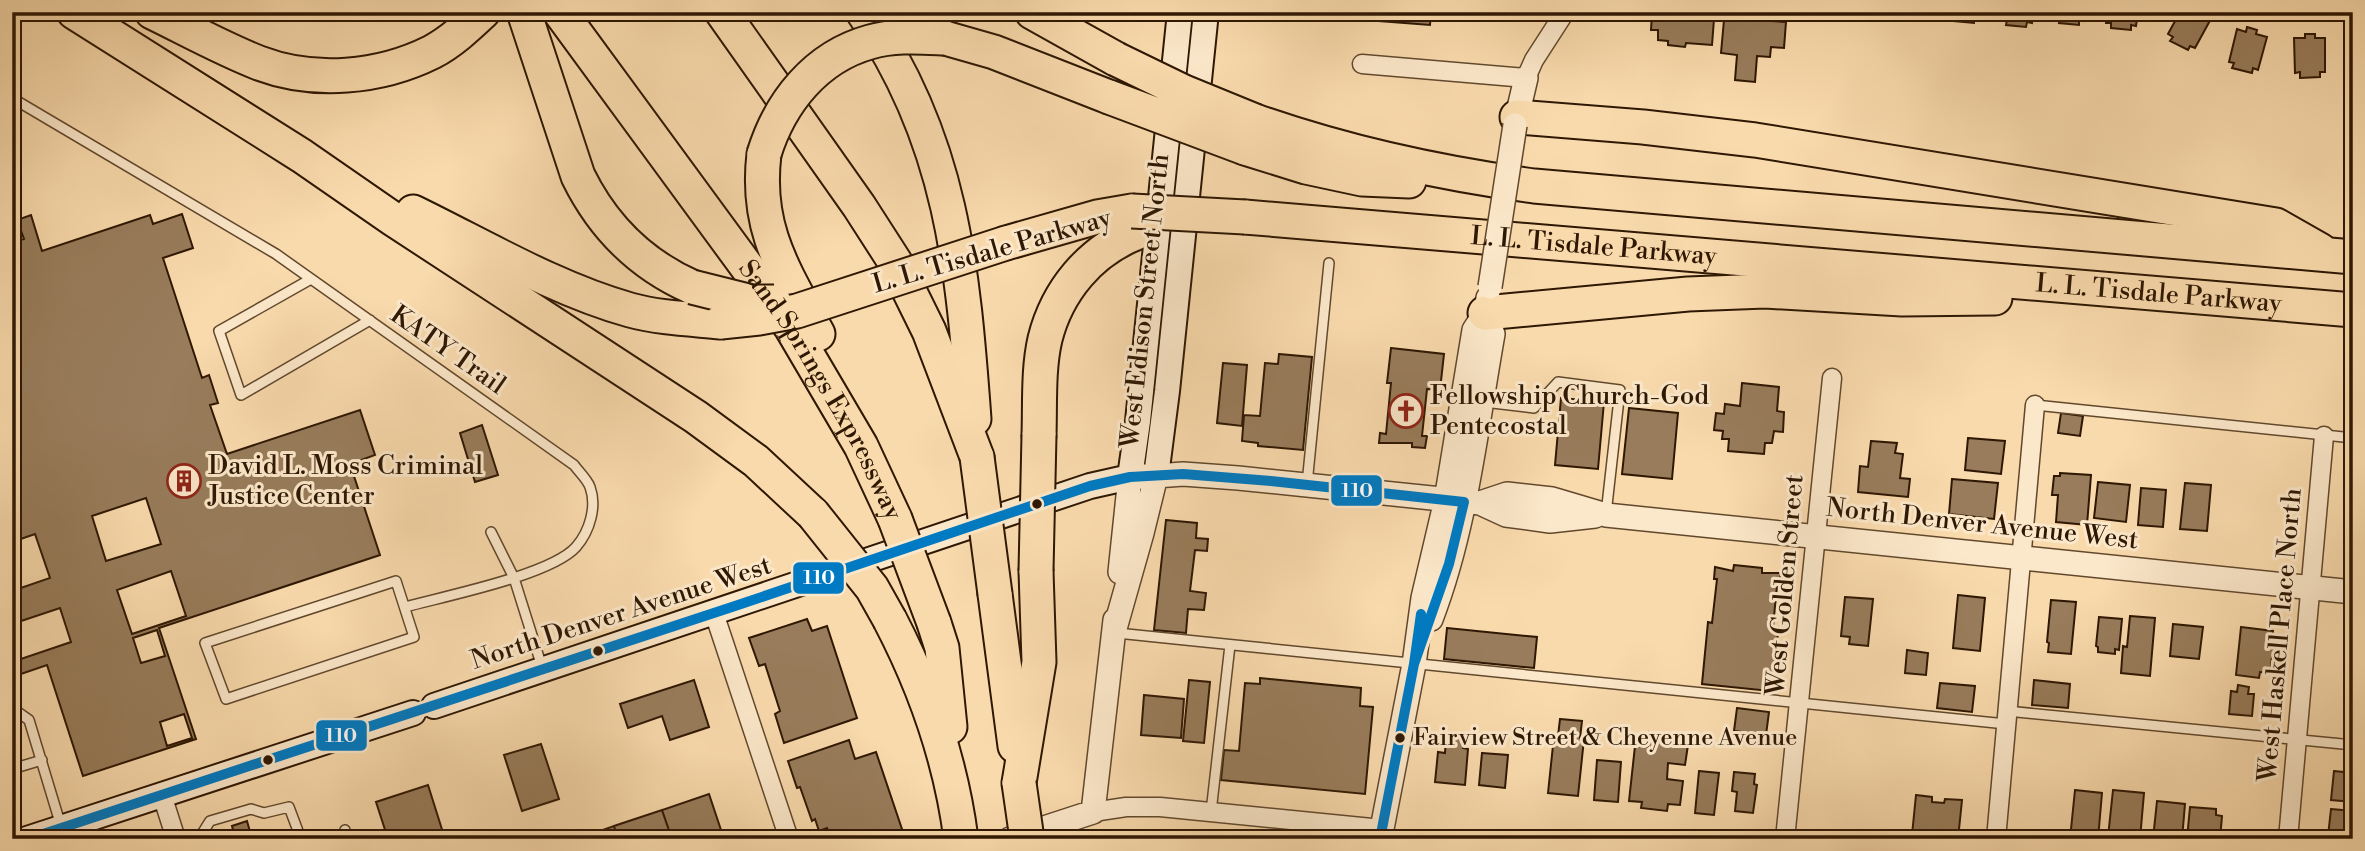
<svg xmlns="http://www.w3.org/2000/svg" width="2365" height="851" viewBox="0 0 2365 851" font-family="'Libre Bodoni',serif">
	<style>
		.building { fill: #987c5b; stroke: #2e1703; stroke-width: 2; fill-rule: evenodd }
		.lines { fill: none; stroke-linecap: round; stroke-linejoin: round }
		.service-casing { stroke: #61482d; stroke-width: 12 }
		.minor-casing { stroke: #61482d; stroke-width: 21 }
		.tertiary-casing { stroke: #61482d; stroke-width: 26 }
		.secondary-casing { stroke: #2e1703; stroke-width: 28 }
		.motorway-casing { stroke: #2e1703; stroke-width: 37 }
		.service { stroke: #fbe7c9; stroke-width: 9 }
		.minor { stroke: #fbe7c9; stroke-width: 18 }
		.tertiary { stroke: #fbe7c9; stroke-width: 23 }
		.secondary { stroke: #fbe7c9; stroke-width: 24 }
		.motorway { stroke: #f9daac; stroke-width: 33 }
		.tertiary-bridge-casing { stroke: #61482d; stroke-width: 26; stroke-linecap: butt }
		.motorway-bridge-casing { stroke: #2e1703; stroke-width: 37; stroke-linecap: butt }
		.tertiary-bridge { stroke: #fbe7c9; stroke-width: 23 }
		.motorway-bridge { stroke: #f9daac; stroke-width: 33 }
		.bus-1-casing { stroke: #fbe7c9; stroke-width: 16 }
		.bus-1 { stroke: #007ac2; stroke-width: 10 }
		.bus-dot { fill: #2e1703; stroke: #fbe7c9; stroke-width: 2.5 }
		.labels { text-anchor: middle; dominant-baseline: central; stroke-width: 6; stroke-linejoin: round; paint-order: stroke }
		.bus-label { font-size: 24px; fill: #2e1703; stroke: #fbe7c9; text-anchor: start }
		.street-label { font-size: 26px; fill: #2e1703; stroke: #fbe7c9 }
		.poi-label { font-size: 26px; fill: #2e1703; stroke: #fbe7c9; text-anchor: start }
		.line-badge { stroke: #fbe7c9; stroke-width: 2.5 }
		.badge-label { font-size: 19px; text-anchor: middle; font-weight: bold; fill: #fff }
	</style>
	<rect width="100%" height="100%" fill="#f9daac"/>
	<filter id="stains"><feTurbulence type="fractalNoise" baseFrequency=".00286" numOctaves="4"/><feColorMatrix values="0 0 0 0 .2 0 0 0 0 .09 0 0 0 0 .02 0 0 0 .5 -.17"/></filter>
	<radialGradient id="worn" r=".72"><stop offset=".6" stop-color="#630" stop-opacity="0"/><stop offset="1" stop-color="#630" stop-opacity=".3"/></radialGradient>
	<path class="building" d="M1379 12H1431L1430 25 1379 21Z
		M1658 12H1773L1772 21 1786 22 1784 48 1771 47 1770 57 1757 56 1755 82 1735 80 1737 55 1721 53 1724 20 1714 19 1712 45 1686 43 1685 47 1668 45V41L1658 40V30H1651L1652 14H1658Z
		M1950 12H1980L1979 18 1974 17V23L1954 21 1955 15H1949Z
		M2003 12H2033L2032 23 2027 22 2026 27 2006 25 2007 20H2002Z
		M2055 12H2085L2084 21 2079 20V25L2059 23 2060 18H2054Z
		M2107 12H2138L2136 26 2131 25V30L2111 28V23H2106Z
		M2180 12H2208L2213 15 2195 48 2190 46 2188 50 2170 41 2173 37 2168 34Z
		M2247 27 2257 30 2256 34 2267 37 2258 70 2253 68 2252 73 2232 68 2234 63 2229 62 2237 29 2246 32Z
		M2305 34H2315V38H2325V72H2320V77L2300 78V72L2295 73 2294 38H2305Z
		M182 214 193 248 163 258 202 378 209 375 218 403 210 405 227 454 360 410 375 455 350 464 380 555 159 628 196 739 83 776 47 665 12 677V643L18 660 71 642 60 608 12 624V591L50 578 35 534 12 542V243L24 239 17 220 31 215 42 251 150 215 153 224ZM146 498 161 544 106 561 92 516ZM171 571 186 616 132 634 117 590ZM157 630 165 656 141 663 133 638ZM184 714 192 738 167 746 160 722Z
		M1391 348 1444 354 1440 390 1427 389 1422 436H1427L1425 448 1412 447V443H1379L1380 433 1386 434 1391 383H1387Z
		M1279 354 1312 357 1303 450 1258 446V443L1242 441 1244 415 1260 416 1265 363 1278 364Z
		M1223 363 1247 365 1242 426 1217 423Z
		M1742 383 1779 387 1777 411 1784 412 1783 432 1774 431 1772 443H1765L1764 454 1728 451 1729 439H1722L1723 431 1714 430 1716 413 1724 414 1725 404 1740 406Z
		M1561 398 1604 402 1598 469 1555 465Z
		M1629 408 1678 413 1672 479 1622 474Z
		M2061 413 2083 416 2080 436 2058 433Z
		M482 425 498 475 475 482 460 433Z
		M1968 438 2005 441 2001 474 1965 470Z
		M1871 441 1897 443 1895 453 1903 454 1900 478 1910 479 1908 497 1858 492 1860 466 1868 467Z
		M2060 473 2091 475 2087 525 2056 522 2058 495H2052L2054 476H2060Z
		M1952 479 1998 483 1994 519 1949 514Z
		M2098 482 2130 485 2126 522 2094 518Z
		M2185 483 2211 485 2207 531 2180 529Z
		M2141 488 2166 490 2163 527 2138 525Z
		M1166 520 1197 523 1196 538 1208 539 1207 551 1195 550 1190 591 1206 593 1204 610 1188 609 1186 633 1154 630Z
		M1734 565 1762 568V573H1781L1779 586H1777L1773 627H1779L1770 691 1702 684 1708 622 1712 623 1717 579H1714L1715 567 1733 571Z
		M1958 595 1985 598 1980 651 1953 648Z
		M1845 597 1873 599 1868 646 1849 644 1850 637 1841 636Z
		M2051 600 2076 602 2071 654 2048 652 2049 643 2047 642Z
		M2130 616 2155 618 2150 676 2121 673 2123 646 2127 647Z
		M2099 617 2122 619 2119 650 2115 649V654L2098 652V647L2096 646Z
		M807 619 812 631 827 626 857 718 784 743 775 714 780 711 765 664 759 666 749 638Z
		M2173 624 2203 627 2199 659 2170 656Z
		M2241 627 2273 631 2272 647H2278L2277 657H2272L2270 673 2260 672 2259 678 2236 675Z
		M1447 628 1537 637 1534 668 1444 659Z
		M1907 650 1928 653 1926 675 1905 673Z
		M1260 678 1361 688 1360 706 1373 707 1365 794 1221 780 1224 750 1239 751 1245 683 1260 684Z
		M694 680 709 727 670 740 662 716 628 728 620 704Z
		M1189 680 1210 682 1204 743 1183 741Z
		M2034 680 2070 684 2068 708 2032 705Z
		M1940 683 1975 686 1972 712 1937 708Z
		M2238 685 2249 687 2248 694H2254L2252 716 2229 714 2231 691 2237 692Z
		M1144 695 1184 699 1181 738 1141 735Z
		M1737 708 1769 712 1766 735 1734 731Z
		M1560 719 1582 721 1580 738 1584 739 1578 796 1548 793 1554 736H1558Z
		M1649 732 1664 734 1663 742 1688 745 1685 765 1668 763 1667 779 1683 781 1680 805 1668 804 1667 811 1641 808 1642 802 1629 801 1635 746 1648 747Z
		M1446 737 1464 739 1463 748 1468 749 1465 785 1435 782 1438 752 1445 753Z
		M849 740 855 759 876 752 905 838 831 839 827 828 819 831 815 819 812 821 800 787 797 788 788 761Z
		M541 744 559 799 522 811 504 755Z
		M1482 753 1508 755 1505 788 1479 785Z
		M1597 760 1621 762 1618 802 1594 800Z
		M1699 771 1719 773 1714 815 1695 813Z
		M2334 771 2353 773V802L2331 800Z
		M1734 772 1755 774 1754 784 1757 785 1753 813 1735 811 1737 792 1732 791Z
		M428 785 445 839H388L376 802Z
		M2075 790 2102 793 2098 839H2070Z
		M2113 790 2144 793 2140 839 2108 837Z
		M709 794 724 839H672L662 810Z
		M1916 795 1932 797V802L1944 803 1945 799 1962 800 1958 839H1920V835H1912Z
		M2157 801 2185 804 2182 839H2153Z
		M2190 807 2216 809V815L2222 816 2220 839H2187Z
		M2331 809 2353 811V839H2324V835L2328 836Z
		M662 810 672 839H618L614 826Z
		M247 821 252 839H231L235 838 232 826Z
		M614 826 618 839H577Z"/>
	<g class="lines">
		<g class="service-casing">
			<path id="service" d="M12 98 276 254 574 465C579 472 587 479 590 487 597 506 590 531 576 547 551 575 445 596 405 607
				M311 279 219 331 241 395 370 320
				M1484 402 1534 408 1558 382 1620 390 1606 514
				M2035 405 2353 438
				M1307 484 1329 263
				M491 532 514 578 542 667
				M396 581 414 637 226 699 205 643Z
				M1117 633 2006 724
				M12 708 29 720 61 826
				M2007 711 2353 745
				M12 769 42 760
				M1211 812 1230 645
				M345 830 346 839
				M193 839 200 837 210 821 251 809 264 813 289 807 298 831"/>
		</g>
		<g class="minor-casing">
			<path id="minor" d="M1362 64 1526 78 1534 60 1565 12
				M714 613 789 839
				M162 795 176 839
				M1093 812 1126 807H1160L1382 829
				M1785 839 1832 378
				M1996 839 2035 405
				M2288 839 2324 436"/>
		</g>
		<g class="tertiary-casing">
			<path id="tertiary" d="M1515 125 1526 78
				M1480 503 1507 494 1552 499 1606 515 2353 592
				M1120 572 1130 477
				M1431 619C1466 528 1476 429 1493 334L1485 313
				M1114 632 1142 533 1156 476 1183 474 1238 478 1480 503 1506 515 1550 521 1595 516
				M1010 839 1093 812 1115 620
				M1380 839 1414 664 1423 598 1446 500 1474 330 1485 313 1488 298"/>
		</g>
		<g class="secondary-casing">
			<path id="secondary" d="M1130 477 1138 421 1180 12
				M434 706 1090 486 1130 477 1156 476 1167 391 1206 12
				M27 839 413 713"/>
		</g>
		<g class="motorway-casing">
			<g id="motorway">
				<path d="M74 12 302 156 393 219 696 417 756 461 813 514"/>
				<path d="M152 12C187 29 223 49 259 63 314 84 380 78 432 52 451 42 467 27 483 12"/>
				<path d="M524 12 578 176C603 227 640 264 692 287"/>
				<path id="s1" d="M560 12 791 327 861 446 895 519"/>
				<path d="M722 12 859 206 895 262 929 331 977 457"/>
				<path d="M863 12C952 140 963 269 974 419"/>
				<path d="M1032 12 1116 59"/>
				<path d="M945 38 994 52 1109 97"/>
				<path d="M1517 117 1643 127 1755 140 2276 225 2320 250"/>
				<path d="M1255 121C1346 153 1438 173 1534 186L2353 257"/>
				<path d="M1245 148 1306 167 1362 179 1409 181"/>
				<path d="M764 154C755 229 784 270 818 334"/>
				<path d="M413 212C483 246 555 289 630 310 659 318 690 319 721 322"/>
				<path id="s2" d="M1245 217 2353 310"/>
				<path d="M1006 243 1097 217 1132 211"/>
				<path d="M1485 313 1688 294 1765 291 1902 299 1995 298"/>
				<path d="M1039 435C1040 404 1038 369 1045 339 1057 291 1090 251 1136 233"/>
				<path d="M995 594 1015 746"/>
				<path d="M890 620C926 689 951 761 961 839"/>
				<path d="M934 623 942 648 950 727"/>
				<path d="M1019 783 1039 662 1036 571"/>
			</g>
		</g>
		<use href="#service" class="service"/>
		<use href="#minor" class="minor"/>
		<use href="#tertiary" class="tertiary"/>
		<use href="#secondary" class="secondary"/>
		<use href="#motorway" class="motorway"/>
		<g class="tertiary-bridge-casing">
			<path id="tertiary-bridge" d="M1490 287 1515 125"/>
		</g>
		<g class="motorway-bridge-casing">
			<path id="motorway-bridge" d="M1116 59 1184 92 1255 121
				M1109 97 1245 148
				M764 154C780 102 816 57 870 42 894 35 920 37 945 38
				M1132 211 1245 217
				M692 287 752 302H774
				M721 322 759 318 797 311 1006 243
				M977 457 995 594
				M813 514 872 588 890 620
				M895 519 934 623
				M1036 571 1039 435
				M1019 783 1027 839"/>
		</g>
		<use href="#tertiary-bridge" class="tertiary-bridge"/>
		<use href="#motorway-bridge" class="motorway-bridge"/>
		<g class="bus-1-casing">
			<path id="bus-1" d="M28 839 735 606 1090 486 1130 477 1183 474 1271 481 1464 502 1449 564 1414 664
				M1380 839 1414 664 1421 614"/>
		</g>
		<use href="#bus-1" class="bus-1"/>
	</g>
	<defs>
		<g id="church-ring" transform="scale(1.75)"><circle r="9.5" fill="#fbe7c9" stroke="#8f2418" stroke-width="1.5"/><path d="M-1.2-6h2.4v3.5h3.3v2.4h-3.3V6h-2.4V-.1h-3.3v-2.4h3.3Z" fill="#8f2418"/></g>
		<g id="building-ring" transform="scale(1.75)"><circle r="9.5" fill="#fbe7c9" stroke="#8f2418" stroke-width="1.5"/><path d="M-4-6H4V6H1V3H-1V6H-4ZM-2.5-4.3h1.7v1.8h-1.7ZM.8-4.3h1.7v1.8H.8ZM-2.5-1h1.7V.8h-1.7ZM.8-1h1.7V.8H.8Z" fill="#8f2418"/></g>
	</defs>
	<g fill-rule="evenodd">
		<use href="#church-ring" x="1406" y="411"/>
		<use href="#building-ring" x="184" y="481"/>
	</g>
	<g class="bus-dot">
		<circle cx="1037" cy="504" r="6"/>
		<circle cx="598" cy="651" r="6"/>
		<circle cx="1400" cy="738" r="6"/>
		<circle cx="268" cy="760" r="6"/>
	</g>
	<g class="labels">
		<g class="bus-label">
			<text x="1413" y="738">Fairview Street &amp; Cheyenne Avenue</text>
		</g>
		<g class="street-label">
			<text stroke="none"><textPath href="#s2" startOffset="350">L. L. Tisdale Parkway</textPath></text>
			<text transform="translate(992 251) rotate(-16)">L. L. Tisdale Parkway</text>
			<text stroke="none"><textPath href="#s2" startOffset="917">L. L. Tisdale Parkway</textPath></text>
			<text transform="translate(1145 301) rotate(-84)">West Edison Street North</text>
			<text transform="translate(448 350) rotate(35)">KATY Trail</text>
			<text stroke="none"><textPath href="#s1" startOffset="460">Sand Springs Expressway</textPath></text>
			<text transform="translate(1982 524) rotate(6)">North Denver Avenue West</text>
			<text transform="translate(1785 585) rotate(-85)">West Golden Street</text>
			<text transform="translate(621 613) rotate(-18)">North Denver Avenue West</text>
			<text transform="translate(2280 635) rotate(-85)">West Haskell Place North</text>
		</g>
		<g class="poi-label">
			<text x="1430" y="396">Fellowship Church-God<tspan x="1430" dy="30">Pentecostal</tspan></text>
			<text x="208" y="466">David L. Moss Criminal<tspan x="208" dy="30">Justice Center</tspan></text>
		</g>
	</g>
	<g class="line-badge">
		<rect x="1330" y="474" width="53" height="33" rx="7" fill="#007ac2"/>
		<rect x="792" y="561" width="53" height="34" rx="7" fill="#007ac2"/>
		<rect x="315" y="719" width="53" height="33" rx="7" fill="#007ac2"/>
	</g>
	<g class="badge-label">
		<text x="1357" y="497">110</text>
		<text x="819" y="584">110</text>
		<text x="341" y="742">110</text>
	</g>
	<rect width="2365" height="851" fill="none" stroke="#f9daac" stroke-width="42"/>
	<rect x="14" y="14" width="2337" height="823" fill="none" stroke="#2e1703" stroke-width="3.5"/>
	<rect x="21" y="21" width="2323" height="809" fill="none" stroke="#2e1703" stroke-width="2"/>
	<rect width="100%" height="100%" filter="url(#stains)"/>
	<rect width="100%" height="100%" fill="url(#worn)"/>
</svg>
